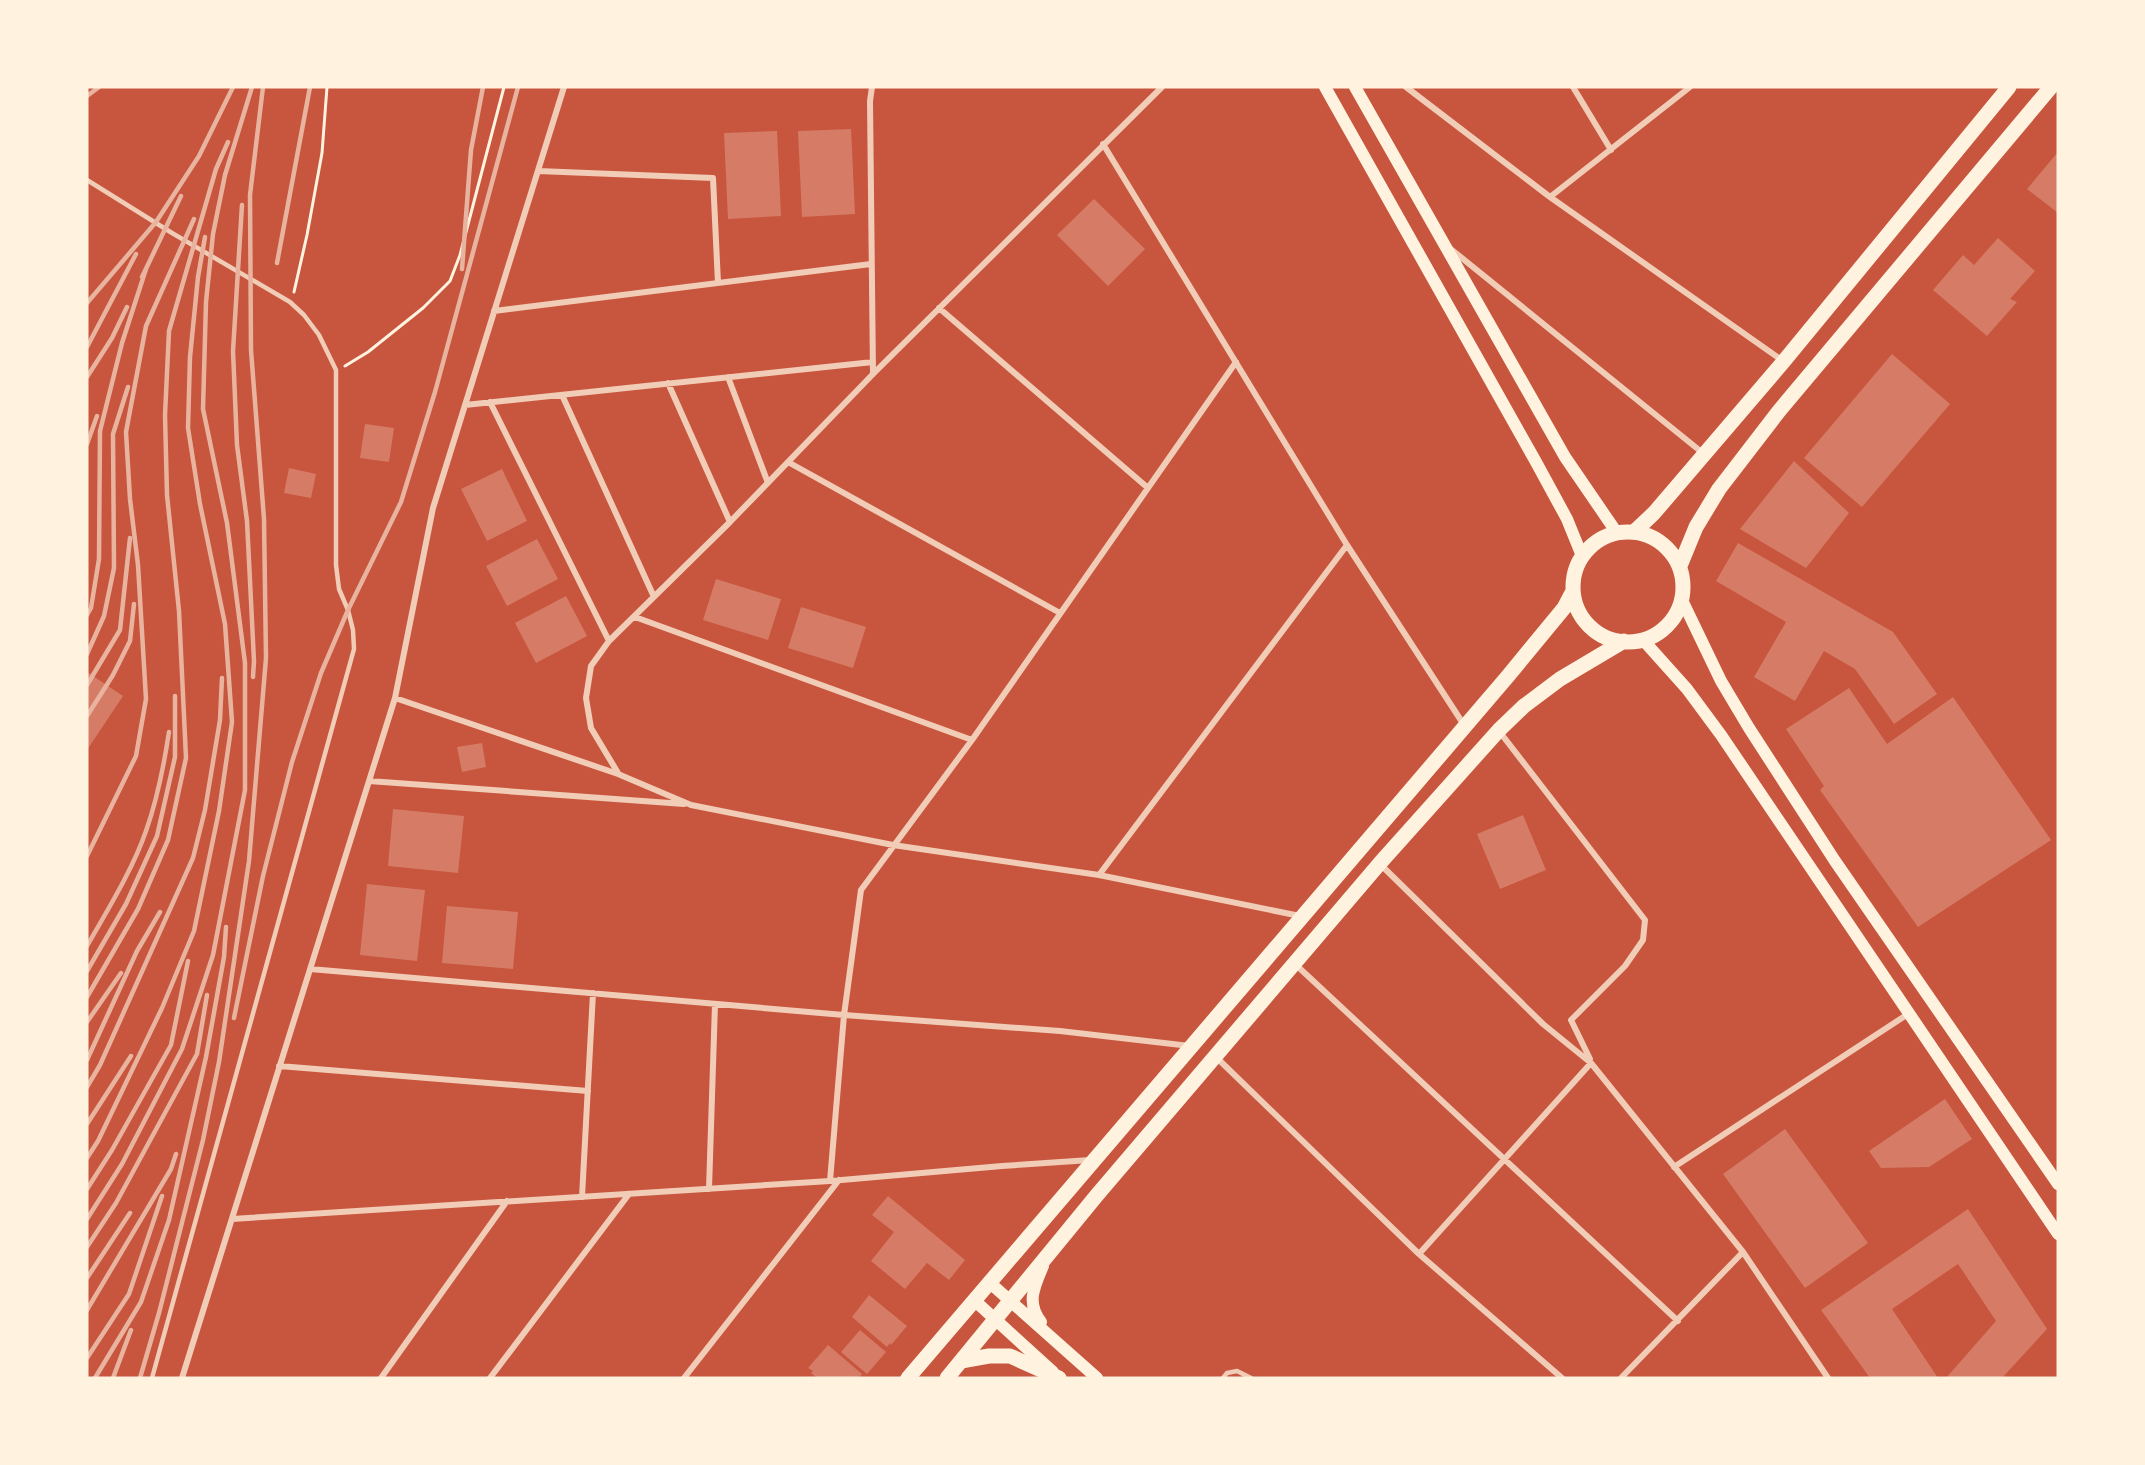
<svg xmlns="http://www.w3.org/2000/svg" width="2145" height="1465" viewBox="0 0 2145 1465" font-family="'Open Sans',sans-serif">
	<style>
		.building { fill: #d67c66 }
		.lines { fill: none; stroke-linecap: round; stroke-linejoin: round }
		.path { stroke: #fff3e0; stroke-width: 3 }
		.service { stroke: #f1ccb7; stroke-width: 4.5 }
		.minor { stroke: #f1ccb7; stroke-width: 6 }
		.secondary { stroke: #fff3e0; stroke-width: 12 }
		.primary { stroke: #fff3e0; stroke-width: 15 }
		.rail { stroke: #e9b49f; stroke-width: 4.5 }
	</style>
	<rect width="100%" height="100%" fill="#c8553d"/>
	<path class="building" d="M851 129 855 214 802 217 798 131Z
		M777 131 781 216 728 219 724 133Z
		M2058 152V213L2027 189Z
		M1094 199 1145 249 1108 286 1057 235Z
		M1998 238 2035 271 2010 299 2017 302 1987 336 1933 290 1963 255 1974 265Z
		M1892 354 1950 404 1862 507 1804 458Z
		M365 424 394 428 389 462 360 458Z
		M1794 461 1849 513 1806 568 1740 529Z
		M289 468 316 474 311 498 284 493Z
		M502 469 527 521 487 541 461 489Z
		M537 539 558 579 507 606 486 566Z
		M1738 543 1893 632 1937 694 1894 724 1855 669 1824 651 1795 701 1754 677 1786 622 1716 581Z
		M716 579 781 599 768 640 703 620Z
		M566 596 587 636 536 663 515 623Z
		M801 607 866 627 853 668 788 648Z
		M87 672 123 696 87 750Z
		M1849 688 1887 744 1953 697 2051 840 1918 927 1820 790 1824 786 1786 729Z
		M482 743 486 767 462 772 457 747Z
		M393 809 464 816 458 873 388 866Z
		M1523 815 1546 870 1500 889 1477 834Z
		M367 884 425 890 417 961 360 955Z
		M447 906 518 912 513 969 442 963Z
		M1945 1099 1972 1139 1929 1167 1881 1168 1869 1151Z
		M1785 1129 1868 1243 1805 1288 1723 1174Z
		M888 1196 965 1260 949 1280 927 1263 905 1289 871 1261 894 1232 872 1215Z
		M1968 1209 2047 1329 2002 1378H1946L1996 1321 1958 1264 1892 1309 1938 1378H1870L1821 1310Z
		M869 1295 907 1326 891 1345 890 1343 887 1347 852 1317Z
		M860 1330 886 1352 867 1374 841 1352Z
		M828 1345 862 1374 859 1378H817L811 1373 813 1371 808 1368Z"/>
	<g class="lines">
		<path class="path" d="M294 292 307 235 322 153 327 87
			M345 366 368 352 423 308 450 281 460 255 504 87"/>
		<path class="service" d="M87 180 172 233 290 302 304 315 319 335 336 370V565L339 589 348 610 353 630 354 649 152 1378
			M1223 1378 1227 1373 1237 1371 1251 1378"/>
		<path class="minor" d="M872 87 870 101 873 374
			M1406 87 1550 197 1783 361
			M1573 87 1611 150
			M1103 144 1347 545 1464 725
			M538 171 713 178 718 283
			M1550 197 1690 87
			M1452 250 1704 454
			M939 308 1148 488
			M494 311 871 264
			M728 377 768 483
			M668 383 730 522
			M562 395 654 597
			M490 402 609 641
			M465 405 873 362
			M788 462 1060 613
			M635 617 972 740
			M395 698 618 774 691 805 893 845 1099 875 1300 916
			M1499 731 1645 920 1643 940 1625 966 1571 1020 1590 1059
			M618 773 591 728 586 698 591 666 609 641 730 522 873 374 1162 87
			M369 781 684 804
			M1380 864 1543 1024 1591 1063 1743 1252 1828 1378
			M1099 875 1347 545
			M1295 964 1678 1321
			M310 969 844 1015 1060 1031 1190 1046
			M1216 1057 1419 1254 1562 1378
			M279 1066 588 1091
			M1674 1167 1908 1014
			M830 1181 844 1015 861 890 972 740 1236 362
			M709 1189 715 1004
			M582 1197 593 993
			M232 1219 830 1181 1002 1166 1090 1160
			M1419 1254 1591 1063
			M182 1378 395 698 433 508 564 87
			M381 1378 507 1201
			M490 1378 629 1194
			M684 1378 839 1180
			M1621 1378 1743 1252"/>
		<path class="secondary" d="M1325 87 1536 462 1567 519 1582 556
			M1355 87 1565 457 1617 533
			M1682 600 1721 681 1749 728 1835 861 2058 1184
			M1644 641 1687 689 1721 735 2058 1234
			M989 1282 1097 1378
			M974 1300 1053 1372
			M1041 1322C1026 1303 1034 1287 1043 1266"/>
		<path class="primary" d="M1573 587a55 55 0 1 1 110 0a55 55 0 1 1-110 0Z
			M1634 532 1654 513 1784 361 2009 87
			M1680 566 1696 527 1719 489 1779 411 2051 87
			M961 1361 989 1356H1010L1059 1378
			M908 1378 1508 676 1564 608 1573 591
			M947 1378 1097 1195 1380 863 1499 730 1524 706 1560 679 1624 641"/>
		<path class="rail" d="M87 96 99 87
			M242 205 233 351 237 445 247 521 254 661 253 677
			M277 263 310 87
			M462 269 471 150 483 87
			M142 277 181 196
			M87 303 156 222 199 156 233 87
			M87 347 136 254
			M87 377 112 338 127 307
			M87 444 97 416
			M87 615 91 608 99 559 100 431 122 343 146 269
			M87 654 104 616 114 568 113 434 128 387
			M87 685 120 630 130 538
			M87 716 113 675 130 641 134 604
			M87 856 136 756 146 699 138 565 130 499 126 432 146 326 194 219
			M87 946C107 911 133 869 146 831 157 800 164 765 169 732
			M87 971 126 904 157 836 175 757V696
			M87 997 138 909 168 840 186 758 179 611 167 495 165 415 169 331 216 169 228 142
			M234 1018 263 876 292 762 321 673 348 610 401 502 435 392 518 87
			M87 1022 121 973
			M87 1060 137 951 160 912
			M87 1087 100 1065 193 858 205 810 220 720 222 678
			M87 1124 131 1056
			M87 1158 98 1141 162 1008 194 931 219 811 232 722 225 624 200 504 188 428 190 357 198 277 205 237
			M87 1189 112 1150 171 1045 188 961
			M87 1219 122 1164 182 1049 213 955 245 790V663L227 523 203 409 206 302 213 234 225 175 252 87
			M87 1247 116 1203 197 1054 207 995
			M87 1278 130 1213
			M87 1310 171 1169 176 1154
			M87 1358 129 1294 162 1196
			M95 1378 141 1302 169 1220 206 1057 224 957 226 927
			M113 1378 131 1330
			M140 1378 159 1313 203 1140 219 1062 249 861 266 658 264 519 251 350 250 195 263 87"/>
	</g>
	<rect width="2145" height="1465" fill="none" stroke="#fff3e0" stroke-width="177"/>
</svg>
